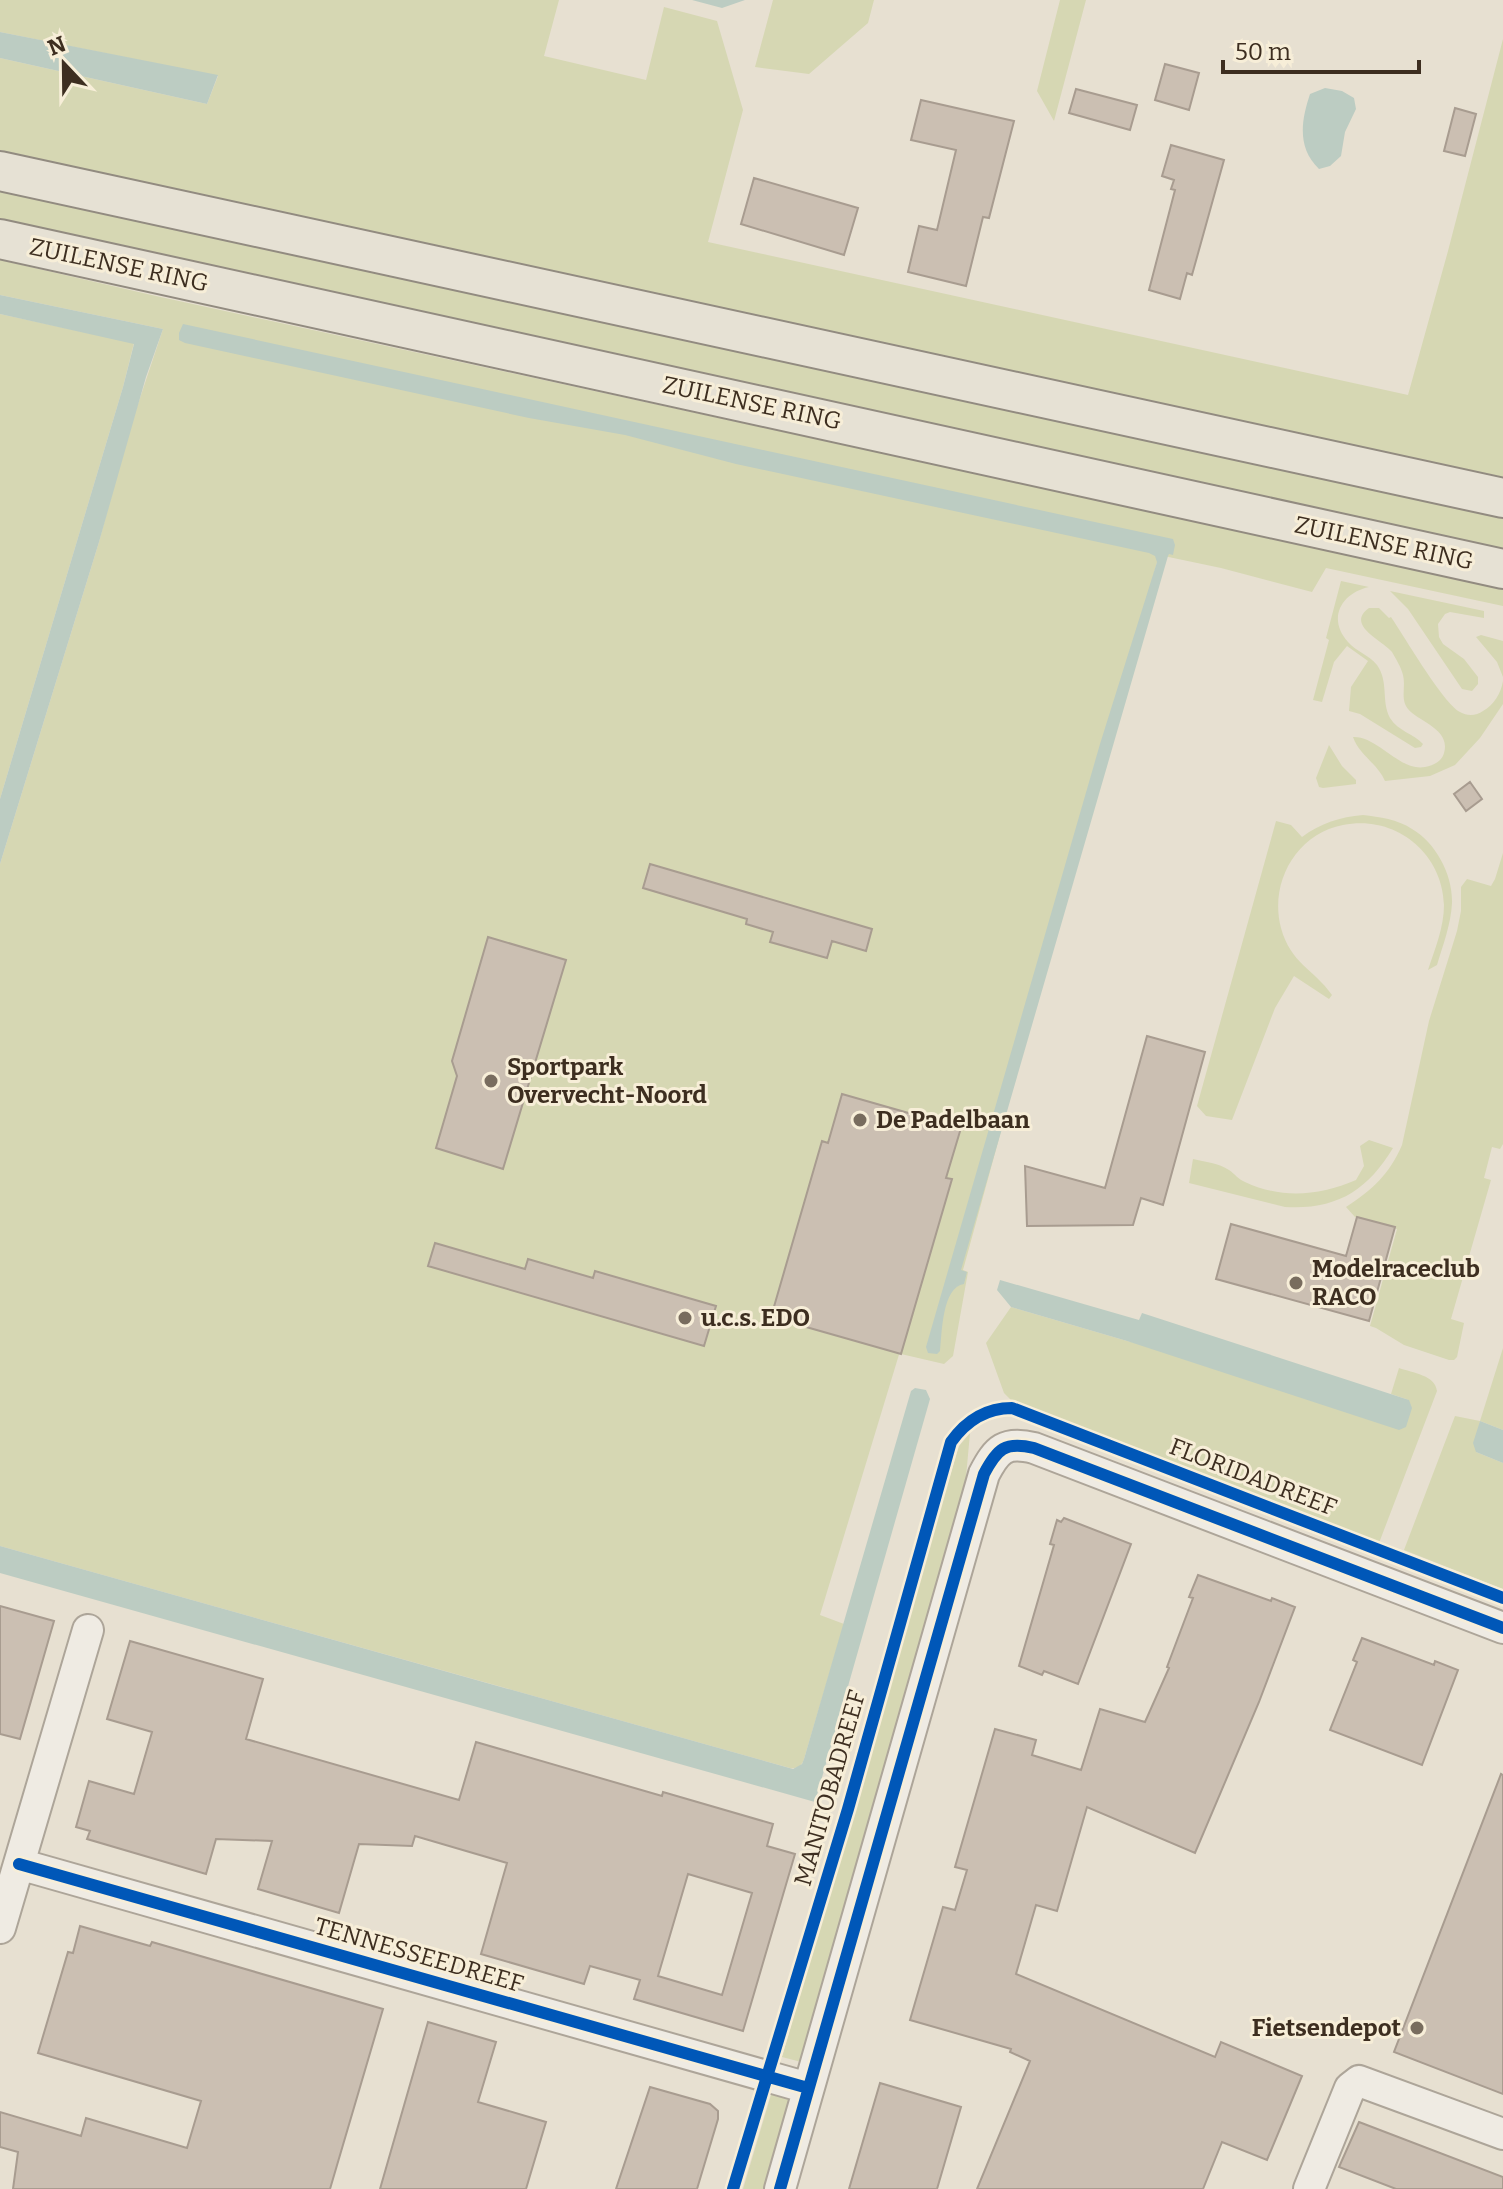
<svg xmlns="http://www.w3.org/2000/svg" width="1503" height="2189" viewBox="0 0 1503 2189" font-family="Bitter,serif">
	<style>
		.green { fill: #d6d7b3 }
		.water { fill: #bcccc2 }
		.building { fill: #cbbfb2; stroke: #a89c90; stroke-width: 2; fill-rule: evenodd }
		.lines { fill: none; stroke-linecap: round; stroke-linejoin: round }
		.minor-casing { stroke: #ada599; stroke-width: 34 }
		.major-casing { stroke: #928b80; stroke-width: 42 }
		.minor { stroke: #efebe3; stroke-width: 30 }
		.major { stroke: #e6e1d4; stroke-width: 38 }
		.cycleway-casing { stroke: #f7eed8; stroke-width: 17 }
		.cycleway { stroke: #0057b8; stroke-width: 12 }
		.poi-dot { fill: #786c5e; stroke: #f7eed8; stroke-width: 3 }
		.labels { text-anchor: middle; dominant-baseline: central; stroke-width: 6; stroke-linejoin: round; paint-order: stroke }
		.street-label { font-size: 24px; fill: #3d2e20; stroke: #f7eed8 }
		.poi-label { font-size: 24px; font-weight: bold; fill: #3d2e20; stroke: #f7eed8; text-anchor: start }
	</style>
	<rect width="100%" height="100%" fill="#e7e0d1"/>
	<path class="green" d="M0 0H559L544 56 646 80 664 7 717 21 743 110 708 242 1408 395 1448 251 1503 39V477L251 207 0 150V58L207 104 218 76 0 32Z
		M773 0H874L868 23 809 74 755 67Z
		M1060 0H1086L1054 121 1037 91Z
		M0 190 1503 516V556L0 231Z
		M0 260 156 296 858 448 1503 583V606L1326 568 1312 592 1221 568 1159 555 963 1270 968 1272 953 1356 944 1364 901 1354 921 1282 820 1615 844 1624 804 1759C802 1766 797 1769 790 1768L0 1546V864L99 542 127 437 163 329 0 295Z
		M0 314 134 343 123 387 0 799Z
		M1341 581 1369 587C1341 593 1327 619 1348 642 1357 652 1369 655 1377 665 1389 682 1381 701 1390 718 1398 731 1414 734 1423 744L1421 747 1415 748 1360 714 1349 711 1351 687 1368 661 1347 646 1334 662 1322 702 1313 700 1329 640 1326 638Z
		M1390 591 1484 611V618L1450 612 1445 614 1438 624 1439 637 1443 644 1464 659 1478 677V684L1472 691 1462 689 1408 609Z
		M1369 608H1379L1389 618 1391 617C1404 636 1443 703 1460 712 1467 716 1476 716 1483 711 1494 705 1501 693 1503 681V704L1480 738 1455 765 1430 776 1385 781C1378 764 1359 755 1353 737 1378 736 1400 772 1425 767 1433 766 1442 761 1444 753 1451 729 1419 722 1408 709 1400 699 1406 687 1403 675 1401 667 1396 659 1392 652 1382 640 1345 625 1369 608Z
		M1481 635 1503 641V677L1497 662 1476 637Z
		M1329 745 1342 766 1356 780V784L1323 788 1319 787 1316 778Z
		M1363 815C1380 817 1397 819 1412 829 1436 843 1453 875 1452 903 1451 924 1443 945 1437 965L1428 970C1435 949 1444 927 1444 905 1443 853 1395 814 1343 825 1296 834 1269 883 1281 928 1291 964 1313 968 1332 995L1329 999 1294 976 1275 1008 1232 1120 1206 1116 1197 1106 1276 821 1291 825 1302 837C1321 823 1340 817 1363 815Z
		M1503 853V1144L1500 1149 1492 1147 1484 1178 1491 1180 1451 1319 1464 1323 1457 1357 1454 1360H1449L1404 1345 1376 1328 1370 1326 1397 1229 1355 1217 1346 1207C1373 1189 1389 1175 1402 1145L1429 1021 1457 931 1461 911V887L1467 879 1491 886 1495 879Z
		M1369 1140 1393 1148C1367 1191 1336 1210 1285 1207L1189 1183 1193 1159C1205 1162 1219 1163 1229 1170 1235 1174 1238 1179 1245 1182 1281 1199 1319 1196 1356 1180L1364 1166 1360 1146Z
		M1011 1307 1127 1341 1409 1400 1391 1394 1399 1368C1413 1373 1435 1375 1437 1391L1379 1543 1018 1407 1004 1393 986 1343Z
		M1503 1348V1430L1480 1421 1476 1452 1503 1463V1589L1404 1550 1455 1416 1480 1421Z
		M970 1433 964 1499 805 2063 782 2057 921 1571 959 1446Z
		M773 2088 796 2095 767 2189H743Z"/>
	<path class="water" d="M692 0H745L722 8Z
		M0 32 218 75 207 104 0 58Z
		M1325 88 1342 91 1354 98 1356 109 1345 132 1341 156 1330 166 1319 169C1297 148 1301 121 1310 94Z
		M0 295 163 329 146 377 99 542 0 864V799L123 387 134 344 0 314Z
		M183 324 1173 539 1175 545 1173 555 1169 554 1168 556 961 1270 967 1272 964 1284C942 1287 942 1333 940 1351L937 1354 928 1353 926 1347 1100 744 1157 562 1155 556 1149 553 736 464 625 435 529 418 185 343 179 340V333Z
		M1000 1280 1139 1320 1142 1313 1409 1400 1412 1408 1406 1427 1399 1430 1127 1341 1011 1307 997 1290Z
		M915 1388 926 1390 930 1399 815 1802 0 1573V1546L793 1769 802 1764 804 1759 911 1391Z
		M1480 1421 1503 1430V1463L1476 1452 1473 1443Z"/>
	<path class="building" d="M1165 64 1199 73 1189 110 1155 100Z
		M1076 89 1137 105 1130 130 1069 113Z
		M921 100 1014 121 989 218 983 217 966 286 908 272 919 226 937 230 956 150 911 140Z
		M1455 108 1476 114 1465 156 1444 151Z
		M1171 145 1224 160 1192 275 1187 273 1180 299 1149 290 1175 190 1171 189 1174 180 1162 176Z
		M754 178 858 208 844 255 741 224Z
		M1470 782 1482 799 1466 811 1454 794Z
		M650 864 872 929 866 951 832 941 827 958 770 942 773 932 746 924 747 919 643 888Z
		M488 937 566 960 503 1169 436 1148 457 1076 452 1061Z
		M1147 1036 1205 1052 1163 1205 1141 1198 1133 1225 1027 1226 1025 1166 1105 1188Z
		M842 1094 961 1128 946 1178 952 1179 901 1354 771 1317 822 1141 828 1143Z
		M1357 1217 1395 1227 1369 1321 1216 1279 1231 1224 1346 1256Z
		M435 1243 525 1269 528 1259 593 1278 595 1271 716 1306 704 1346 428 1266Z
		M1064 1518 1131 1544 1078 1684 1044 1671 1042 1675 1019 1666 1054 1545 1050 1544 1057 1520 1061 1522Z
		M1198 1575 1271 1601 1272 1598 1295 1607 1259 1702 1195 1853 1087 1807 1057 1911 1036 1905 1016 1974 1215 2057 1221 2042 1302 2076 1267 2160 1222 2142 1203 2189H977L1030 2061 1010 2052 1011 2049 910 2020 943 1907 955 1910 967 1870 955 1867 995 1729 1036 1740 1032 1755 1081 1770 1100 1709 1145 1722 1169 1668 1167 1667 1193 1598 1189 1597Z
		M0 1606 54 1621 20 1739 0 1734Z
		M1362 1638 1434 1665 1435 1661 1458 1670 1422 1765 1330 1730 1357 1662 1353 1660Z
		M130 1641 263 1679 246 1739 459 1800 476 1742 662 1796 663 1792 773 1824 767 1846 795 1854 743 2031 634 1999 640 1980 590 1966 584 1984 481 1954 507 1863 415 1836 412 1846 359 1844 339 1913 258 1889 272 1841 216 1839 206 1874 87 1839 90 1831 76 1827 89 1781 134 1794 152 1732 107 1719ZM688 1874 752 1893 722 1995 658 1976Z
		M1501 1774 1503 1775V2094L1394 2052Z
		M80 1926 150 1946 152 1942 383 2009 330 2189H13L18 2152 0 2147V2112L81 2136 86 2118 187 2148 201 2101 38 2053 68 1952 73 1953Z
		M428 2022 496 2042 478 2102 546 2122 526 2189H380Z
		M880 2083 961 2107 937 2189H849Z
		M650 2087 710 2104 718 2111V2119L697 2189H616Z
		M1359 2122 1503 2177V2189H1396L1339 2167Z"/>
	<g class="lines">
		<g class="minor-casing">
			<path id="minor" d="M19 1864 808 2088
				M0 1928 88 1630
				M780 2189 984 1474C997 1449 1005 1441 1034 1448L1503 1628
				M1309 2189 1350 2088 1359 2081 1503 2134"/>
		</g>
		<g class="major-casing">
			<path id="major" d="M0 171 1503 498
				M0 239 1503 569"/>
		</g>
		<use href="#minor" class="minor"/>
		<use href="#major" class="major"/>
		<g class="cycleway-casing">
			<path id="cycleway" d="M19 1864 808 2088
				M733 2189 848 1809 951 1442C966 1421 986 1408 1012 1408L1503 1598
				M780 2189 984 1474C997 1449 1005 1441 1034 1448L1503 1628"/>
		</g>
		<use href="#cycleway" class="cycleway"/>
	</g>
	<g class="poi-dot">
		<circle cx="491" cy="1081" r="8"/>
		<circle cx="860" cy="1120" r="8"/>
		<circle cx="1296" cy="1283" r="8"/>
		<circle cx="685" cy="1318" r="8"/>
		<circle cx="1417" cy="2028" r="8"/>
	</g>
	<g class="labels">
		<g class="street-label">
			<text transform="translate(119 265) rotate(12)">ZUILENSE RING</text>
			<text transform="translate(752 403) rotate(12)">ZUILENSE RING</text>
			<text transform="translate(1384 543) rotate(12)">ZUILENSE RING</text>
			<text transform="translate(1253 1477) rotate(21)">FLORIDADREEF</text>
			<text transform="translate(830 1788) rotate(-74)">MANITOBADREEF</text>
			<text transform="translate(419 1955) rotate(16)">TENNESSEEDREEF</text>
		</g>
		<g class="poi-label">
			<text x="507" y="1067">Sportpark<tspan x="507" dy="28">Overvecht-Noord</tspan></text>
			<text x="876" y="1120">De Padelbaan</text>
			<text x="1312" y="1269">Modelraceclub<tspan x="1312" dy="28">RACO</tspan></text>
			<text x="701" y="1318">u.c.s. EDO</text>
			<text x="1401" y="2028" text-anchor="end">Fietsendepot</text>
		</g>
	</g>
	<g transform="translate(64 64) rotate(338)" stroke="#f7eed8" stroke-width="6" paint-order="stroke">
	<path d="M0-6L14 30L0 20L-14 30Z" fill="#3d2e20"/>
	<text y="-12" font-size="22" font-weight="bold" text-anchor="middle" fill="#3d2e20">N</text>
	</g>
	<path d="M1223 60v12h196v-12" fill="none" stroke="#3d2e20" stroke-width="4"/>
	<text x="1235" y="60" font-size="24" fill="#3d2e20" stroke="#f7eed8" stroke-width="6" paint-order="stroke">50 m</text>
</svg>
